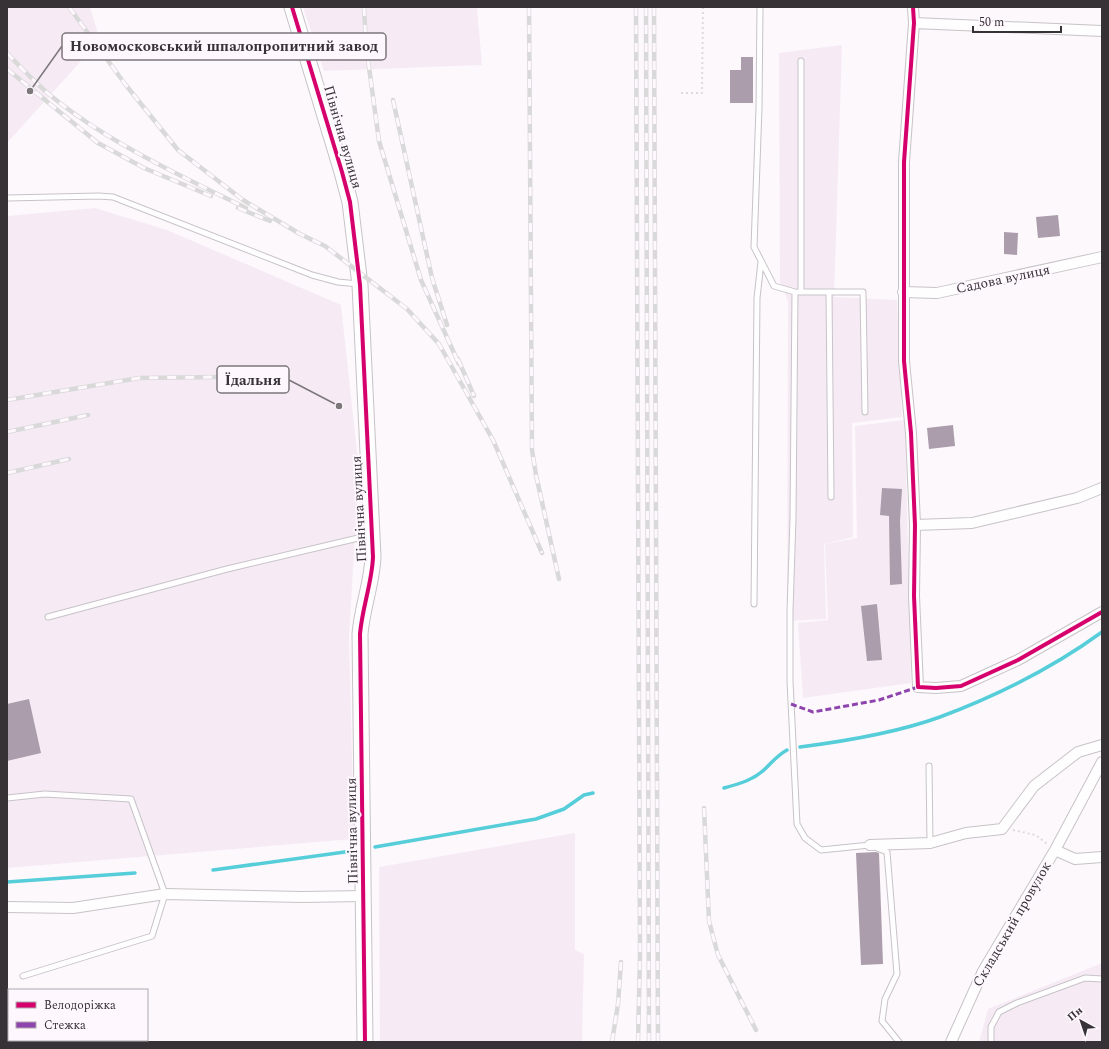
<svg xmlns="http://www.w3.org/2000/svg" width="1109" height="1049" viewBox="0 0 1109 1049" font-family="Spectral,serif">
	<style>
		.built { fill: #f6ebf5 }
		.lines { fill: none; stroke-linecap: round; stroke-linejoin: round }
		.stream { stroke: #55ceda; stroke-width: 3.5 }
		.building { fill: #ab9dab }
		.lane-casing { stroke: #c7c3c7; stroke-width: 7 }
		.street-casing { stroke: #c7c3c7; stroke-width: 12 }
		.secondary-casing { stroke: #c7c3c7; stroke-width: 17 }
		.path { stroke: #dcdbdc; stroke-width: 2; stroke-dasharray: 2 3; stroke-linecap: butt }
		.lane { stroke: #fffeff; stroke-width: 5 }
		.street { stroke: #fffeff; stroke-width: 10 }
		.secondary { stroke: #fffeff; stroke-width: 15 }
		.rail-casing { stroke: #d9d9d9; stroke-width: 4.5 }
		.rail { stroke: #fef7fd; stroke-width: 3; stroke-dasharray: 9; stroke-linecap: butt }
		.quiet { stroke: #8e44ad; stroke-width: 3; stroke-dasharray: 6 3; stroke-linecap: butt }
		.cycleway-casing { stroke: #fef7fd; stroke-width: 6 }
		.cycleway { stroke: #d6006c; stroke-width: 4 }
		.labels { text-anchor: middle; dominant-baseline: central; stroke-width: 4; stroke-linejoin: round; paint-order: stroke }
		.street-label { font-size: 14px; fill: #363236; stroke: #fef7fd }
		.leader { fill: none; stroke: #7c777b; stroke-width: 1.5 }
		.callout-dot { fill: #7c777b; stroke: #fef7fd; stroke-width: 1.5 }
		.callout { fill: #fef7fd; stroke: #7c777b; stroke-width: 1.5 }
		.callout-label { font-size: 15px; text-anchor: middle; font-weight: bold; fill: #363236 }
	</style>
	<rect width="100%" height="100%" fill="#fdf8fc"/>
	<path class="built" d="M7 7H90L100 40 7 143Z
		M303 7H477L482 65 324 71Z
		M842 45 834 297 897 300 902 417 852 423 853 537 824 544 826 619 787 621 788 301 780 282 779 53Z
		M95 208 167 230 341 305 359 470 349 636 354 839 7 868V216Z
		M905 420 911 683 803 698 798 623 828 620 825 544 857 538 855 426Z
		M575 833V950L584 954 582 1042H380L379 867Z
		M1102 963V1042H979L988 1009Z"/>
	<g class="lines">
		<path class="stream" d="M800 747C847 741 896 733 940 717 996 696 1054 667 1102 632
			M724 788C739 784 754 780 766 768 773 761 778 755 787 750
			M375 847 536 819 564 809 584 795 593 793
			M213 870 352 851
			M7 882 135 873"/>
	</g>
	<path class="building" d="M741 57H753V103H730V70H741Z
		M1058 215 1060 236 1038 238 1036 217Z
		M1004 232 1018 233 1017 255 1004 254Z
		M953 425 955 446 929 449 927 428Z
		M882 488 902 489 900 521 902 584 890 585 889 516 880 515Z
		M877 604 882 660 867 661 861 606Z
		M29 699 41 753 7 761V704Z
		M876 852 879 853 883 964 861 965 856 853Z"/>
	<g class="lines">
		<g class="lane-casing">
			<path id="lane" d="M760 7 759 108 754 247 774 286 795 292 793 518 790 611V681L797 824 805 838 821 850 870 845 887 852 897 974 885 999 882 1021 899 1042
				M7 198 99 196 113 197 312 275 338 282 358 284
				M798 292H863L865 412
				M801 292V61
				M829 292 831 497
				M754 604 757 298 761 262
				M48 617 227 569 371 535
				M929 766 930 843
				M7 798 45 794 131 799 165 894 152 936 23 976
				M991 1042V1027L999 1012 1017 1003 1085 978 1102 979"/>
		</g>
		<g class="street-casing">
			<path id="street" d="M913 7 914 23 904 162V361L911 433 915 525 914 596 918 687 936 688 961 686 1018 660 1102 612
				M914 23 1102 31
				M903 292 937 293 1102 257
				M915 525 972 523 1077 498 1102 488
				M870 845 930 843 966 833 1002 829 1034 786 1078 752 1102 745
				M1055 850 1075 859 1102 857
				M7 907 73 908 165 894 302 897 364 896
				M951 1042 983 971 1055 850 1102 762"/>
		</g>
		<g class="secondary-casing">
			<path id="secondary" d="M292 7 342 172 350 202 360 285 373 557C372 583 362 608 360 634L365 1042"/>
		</g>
		<path class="path" d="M681 93H702L703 7
			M1013 830 1036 835 1047 844"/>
		<use href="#lane" class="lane"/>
		<use href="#street" class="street"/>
		<use href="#secondary" class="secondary"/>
		<g class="rail-casing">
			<path id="rail" d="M69 7 125 84 178 150 243 200 300 234 325 246 407 309 439 344 493 440 542 553
				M364 7 366 45 379 141 421 280 459 364
				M529 7 532 450 536 475 559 579
				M636 7 640 955 638 1042
				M646 7 649 1042
				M654 7 658 1042
				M7 53C23 70 41 89 60 103 114 145 185 178 246 208
				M7 69 98 143 144 168 211 196
				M393 100 432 278 447 325
				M238 208 270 221
				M458 359 474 396
				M7 400 139 378 288 376
				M7 432 88 415
				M7 473 69 459
				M704 808 709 921 718 955 756 1030
				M612 1042 618 1004 621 962"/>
		</g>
		<use href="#rail" class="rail"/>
		<path class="quiet" d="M791 704 813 712 879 700 918 687"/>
		<g class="cycleway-casing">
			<path id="cycleway" d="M292 7 342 172 350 202 360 285 373 557C372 583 362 608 360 634L365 1042
				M913 7 914 23 904 162V361L911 433 915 525 914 596 918 687 936 688 961 686 1018 660 1102 612"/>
		</g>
		<use href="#cycleway" class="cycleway"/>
	</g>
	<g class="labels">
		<g class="street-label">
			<text transform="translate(343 137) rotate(74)">Північна вулиця</text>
			<text transform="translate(1003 279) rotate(-12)">Садова вулиця</text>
			<text transform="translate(359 509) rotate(-93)">Північна вулиця</text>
			<text transform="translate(352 831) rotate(-91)">Північна вулиця</text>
			<text transform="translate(1012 924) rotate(-60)">Складський провулок</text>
		</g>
	</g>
	<path class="leader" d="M30 91L62 46M339 406L289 380"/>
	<g class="callout-dot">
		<circle cx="30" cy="91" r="4"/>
		<circle cx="339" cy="406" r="4"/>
	</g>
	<g class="callout">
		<rect x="62" y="33" width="324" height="27" rx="4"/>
		<rect x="217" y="366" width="72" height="27" rx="4"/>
	</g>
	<g class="callout-label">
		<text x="224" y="51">Новомосковський шпалопропитний завод</text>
		<text x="253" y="385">Їдальня</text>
	</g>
	<rect width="1109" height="1049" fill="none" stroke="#363236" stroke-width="16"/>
	<rect x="8" y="989" width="140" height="52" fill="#fef7fd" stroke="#aea8ad"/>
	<rect x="16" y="1002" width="20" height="6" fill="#d6006c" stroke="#aea8ad"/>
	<text x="44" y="1009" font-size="12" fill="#363236">Велодоріжка</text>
	<rect x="16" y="1022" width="20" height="6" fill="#8e44ad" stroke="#aea8ad"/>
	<text x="44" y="1029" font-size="12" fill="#363236">Стежка</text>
	<g transform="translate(1081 1021) rotate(320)" stroke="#fef7fd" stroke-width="3" paint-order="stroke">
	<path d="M0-3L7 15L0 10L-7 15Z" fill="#363236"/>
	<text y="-6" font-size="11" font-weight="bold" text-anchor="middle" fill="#363236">Пн</text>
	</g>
	<path d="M973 26v6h88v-6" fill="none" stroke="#363236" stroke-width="2"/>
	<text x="979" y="26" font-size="12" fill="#363236" stroke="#fef7fd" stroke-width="3" paint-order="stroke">50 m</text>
</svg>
